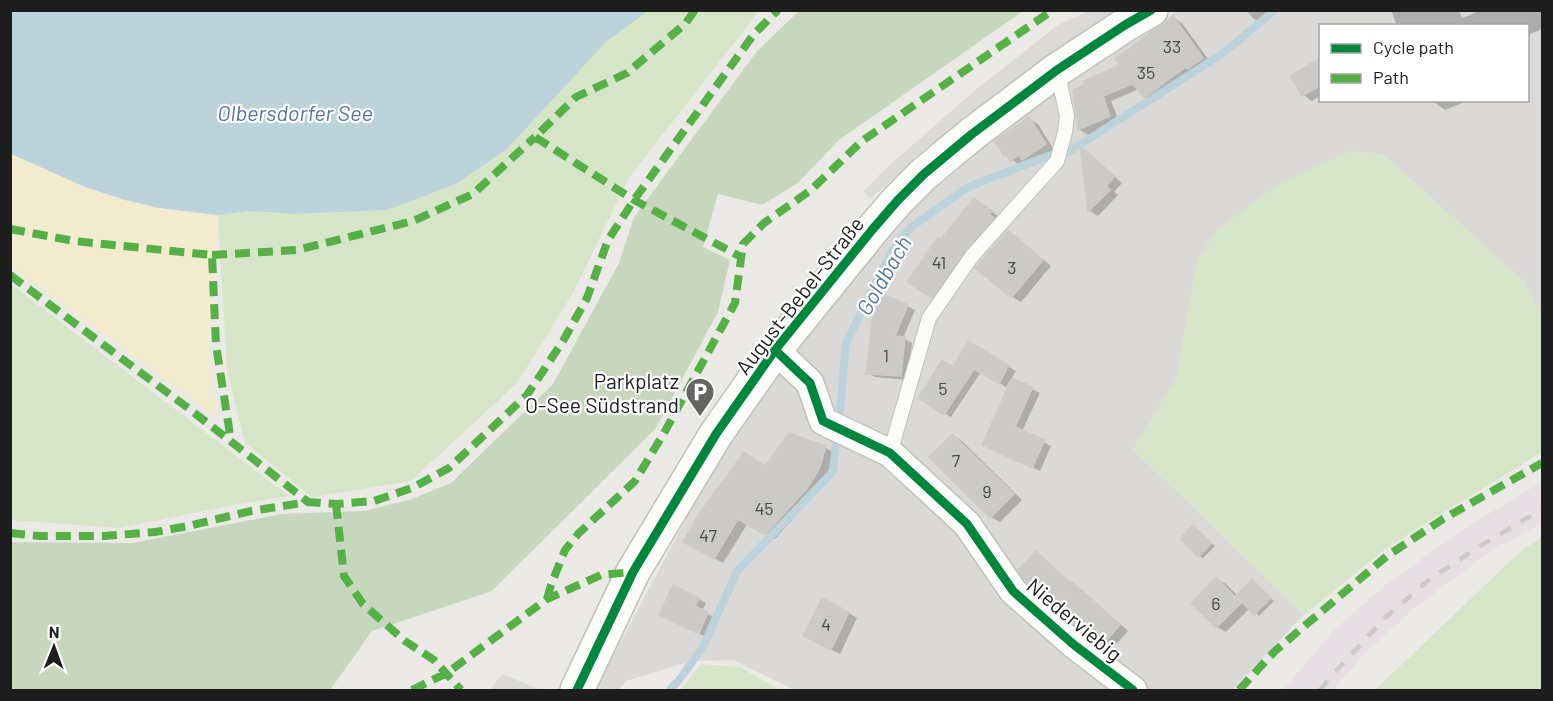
<svg xmlns="http://www.w3.org/2000/svg" width="1553" height="701" viewBox="0 0 1553 701" font-family="Barlow,sans-serif">
	<style>
		.residential { fill: #dad9d7; fill-rule: evenodd }
		.industrial { fill: #e8dfe4 }
		.grass { fill: #d6e5c8 }
		.forest { fill: #c6d7be }
		.sand { fill: #f2ebcd }
		.parking { fill: #dbdad9 }
		.water { fill: #bdd3db }
		.shadow { fill: #0003 }
		.lines { fill: none; stroke-linecap: round; stroke-linejoin: round }
		.stream { stroke: #bdd3db; stroke-width: 8 }
		.building { fill: #cccac7; stroke: #cecbc8; stroke-width: 1.5 }
		.service-casing { stroke: #c1c0be; stroke-width: 16 }
		.minor-casing { stroke: #c1c0be; stroke-width: 30 }
		.tertiary-casing { stroke: #c1c0be; stroke-width: 36 }
		.service { stroke: #fcfcfb; stroke-width: 14 }
		.minor { stroke: #fcfcfb; stroke-width: 27 }
		.tertiary { stroke: #fcfcfb; stroke-width: 33 }
		.rail { stroke: #cacac9; stroke-width: 4.5; stroke-dasharray: 12 12; stroke-linecap: butt }
		.quiet { stroke: #55b145; stroke-width: 8; stroke-dasharray: 15 8; stroke-linecap: butt }
		.cycleway-casing { stroke: #fff; stroke-width: 13 }
		.cycleway { stroke: #00873e; stroke-width: 9 }
		.labels { text-anchor: middle; dominant-baseline: central; stroke-width: 4.5; stroke-linejoin: round; paint-order: stroke }
		.number-label { font-size: 18px; fill: #494848 }
		.street-label { font-size: 21px; fill: #1d1d1d; stroke: #fff }
		.poi-label { font-size: 21px; fill: #1d1d1d; stroke: #fff; text-anchor: end }
		.water-label { font-size: 22px; font-style: italic; fill: #5477a2; stroke: #fff }
	</style>
	<rect width="100%" height="100%" fill="#ebe9e6"/>
	<path class="residential" d="M1177 11H1542V316L1524 282 1384 155 1350 151 1198 258 1176 380 1133 449 1304 615 1232 690H795L733 660 692 661 626 681 619 690H595L762 377 912 201 1007 123ZM1320 26H1528V100H1320Z"/>
	<path class="industrial" d="M1542 482V523L1489 553 1417 606 1365 653 1334 690H1283L1334 630 1390 581 1470 525Z"/>
	<path class="grass" d="M648 11H759L628 179 573 293 517 383 411 481 312 497 245 443 227 371 218 215 249 211 294 214 387 210 507 149 606 42Z
		M1350 151 1384 155 1524 282 1542 316V452L1389 546 1304 615 1133 449 1176 379 1198 258 1216 231 1280 183Z
		M10 284 16 288 289 496 244 503 118 528 11 520Z
		M1542 537V690H1375L1522 550Z
		M701 664 740 667 780 690H681Z"/>
	<path class="forest" d="M799 11H1023L839 140 798 183 762 205 718 194 703 247 730 260 718 312 656 428 492 591 372 631 330 690H11V542L133 543 281 514 364 511 409 500 451 483 553 384 619 263 634 217 758 50Z"/>
	<path class="sand" d="M11 154C59 175 106 198 158 208 178 212 198 213 218 215L209 356 216 417 11 266Z"/>
	<path class="parking" d="M1089 11H1123L970 113 870 199 864 191 882 172 974 91 1058 25Z
		M502 674 541 690H490Z"/>
	<path class="water" d="M11 10H648V11L606 42 507 149 456 184 387 210 294 214 249 211 218 215 159 208 125 200 85 187 11 154Z"/>
	<path class="shadow" d="M1246 10H1277L1262 23 1253 18Z
		M1391 10H1459L1462 18 1482 10H1542V29L1528 35V26H1397Z
		M1173 18 1182 23 1211 63 1198 73 1196 72 1154 102 1145 97 1139 89 1111 101 1119 121 1088 135 1080 130 1075 90 1122 66Z
		M1320 60V96L1312 101 1303 95 1292 77Z
		M1431 100H1469L1445 110Z
		M1029 119 1038 124 1054 150 1032 164 1027 161 1020 165 1005 155Z
		M1082 148 1089 153 1122 183 1114 192 1118 195 1098 216 1090 211Z
		M983 204 999 217 940 302 932 297Z
		M1008 232 1017 237 1051 266 1021 302 1012 297Z
		M907 306 915 310 903 338 912 343 908 380 875 377 868 373Z
		M968 343 1016 371 1006 387 981 372 951 417 944 413 954 369Z
		M1013 380 1040 393 1022 431 1051 446 1040 471 991 448Z
		M790 435 826 448 835 453 828 473 818 491 775 539 748 523 723 563 685 541 766 468Z
		M952 435 962 441 1022 500 1000 522 991 517Z
		M1193 526 1215 546 1203 558 1199 556Z
		M1036 553 1045 559 1071 583 1081 589 1128 631 1111 650 1102 645Z
		M1217 579 1226 584 1238 596 1253 581 1274 601 1259 616 1250 608 1226 632 1217 627 1193 603Z
		M699 599 706 603 702 611 715 618 706 637 668 618Z
		M849 613 857 618 840 654 814 641Z"/>
	<g class="lines">
		<path class="stream" d="M839 422 846 343 892 251 910 228 968 187 1048 156 1070 151 1222 54 1275 10
			M670 690 679 680 703 647 737 571 830 475 833 470 837 434"/>
	</g>
	<path class="building" d="M1173 16 1203 58 1188 69 1186 67 1144 98 1133 84 1103 96 1110 116 1078 130 1073 90 1085 84 1084 81 1120 65 1115 59Z
		M1320 58V86L1302 96 1290 76Z
		M1029 117 1046 144 1022 160 1019 155 1010 161 1006 155 1004 156 994 141Z
		M1080 146 1114 177 1106 186 1110 190 1088 212Z
		M974 198 992 211 989 214 994 218 965 251 932 298 907 282 938 237 941 239Z
		M1008 230 1043 260 1011 298 975 268Z
		M883 294 908 305 895 336 905 337 901 376 866 374 872 320Z
		M968 341 1009 365 999 384 974 369 944 415 918 398 942 360 953 367Z
		M1012 378 1033 387 1015 427 1045 440 1032 468 982 445Z
		M789 433 826 446 820 467 809 486 765 535 738 519 714 559 683 542 699 514 744 452 765 466Z
		M952 434 1014 494 990 518 929 457Z
		M1193 525 1212 543 1198 557 1180 539Z
		M1036 551 1070 583 1072 582 1120 625 1101 646 1083 632 1025 580 1018 570Z
		M1216 577 1241 603 1216 628 1191 603Z
		M1252 579 1271 598 1254 615 1236 596Z
		M673 585 699 598 695 606 708 612 699 634 659 615Z
		M822 598 849 612 831 650 803 636Z"/>
	<g class="lines">
		<g class="service-casing">
			<path id="service" d="M890 453 929 318 972 256 1057 161 1065 132 1067 116 1057 70"/>
		</g>
		<g class="minor-casing">
			<path id="minor" d="M775 350 810 383 823 421 890 453 967 524 1013 591 1073 644 1133 690"/>
		</g>
		<g class="tertiary-casing">
			<path id="tertiary" d="M577 690 633 572 716 434 775 350 872 230 898 200 924 174 972 134 1057 70 1125 25 1151 10"/>
		</g>
		<use href="#service" class="service"/>
		<use href="#minor" class="minor"/>
		<use href="#tertiary" class="tertiary"/>
		<path class="rail" d="M1320 690 1332 675 1387 616 1430 579 1477 548 1542 509"/>
		<path class="quiet" d="M695 10 685 24 627 73 576 97 535 137 634 200 741 257
			M10 229 74 241 212 255 216 345 231 441
			M212 255 297 250 413 221 473 194 535 137
			M10 275 192 411 308 502
			M336 504 344 576 363 604 405 641 434 660 461 690
			M10 533 39 536H104L155 532 188 526 251 511 308 502 336 504 374 501 412 488 449 468 527 395 563 341 587 298 608 240 634 200 754 34 778 10
			M547 599 551 585 565 550 579 533 635 481 664 433 735 303 743 244 764 223 811 190 862 141 1053 10
			M412 690 447 673 547 599 601 575 633 572
			M1239 690 1275 651 1387 556 1443 519 1542 463"/>
		<g class="cycleway-casing">
			<path id="cycleway" d="M775 350 810 383 823 421 890 453 967 524 1013 591 1073 644 1133 690
				M577 690 633 572 716 434 775 350 872 230 898 200 924 174 972 134 1057 70 1125 25 1151 10"/>
		</g>
		<use href="#cycleway" class="cycleway"/>
	</g>
	<defs>
		<g id="parking-pin" transform="scale(1.5)"><path d="M0 17L-7.5 6A9.5 9.5 0 1 1 7.5 6Z" fill="#656463" stroke="#fff"/><path d="M-3.5-5.5H1a3.5 3.5 0 0 1 0 7H-1V5.5H-3.5ZM-1-3.4V-.6H.8a1.4 1.4 0 0 0 0-2.8Z" fill="#fff"/></g>
	</defs>
	<g fill-rule="evenodd">
		<use href="#parking-pin" x="700" y="392"/>
	</g>
	<g class="labels">
		<g class="number-label">
			<text x="1172" y="46">33</text>
			<text x="1146" y="72">35</text>
			<text x="939" y="262">41</text>
			<text x="1012" y="267">3</text>
			<text x="886" y="355">1</text>
			<text x="943" y="388">5</text>
			<text x="956" y="460">7</text>
			<text x="987" y="491">9</text>
			<text x="764" y="508">45</text>
			<text x="708" y="535">47</text>
			<text x="1216" y="603">6</text>
			<text x="826" y="624">4</text>
		</g>
		<g class="street-label">
			<text transform="translate(799 295) rotate(-52)">August-Bebel-Straße</text>
			<text transform="translate(1075 619) rotate(40)">Niederviebig</text>
		</g>
		<g class="poi-label">
			<text x="679" y="380">Parkplatz<tspan x="679" dy="24">O-See Südstrand</tspan></text>
		</g>
		<g class="water-label">
			<text x="295" y="112">Olbersdorfer See</text>
			<text transform="translate(883 275) rotate(-60)">Goldbach</text>
		</g>
	</g>
	<rect width="1553" height="701" fill="none" stroke="#1d1d1d" stroke-width="24"/>
	<rect x="1319" y="24" width="210" height="78" fill="#ffffff" stroke="#a5a5a5" stroke-width="1.5"/>
	<rect x="1331" y="44" width="30" height="9" fill="#00873e" stroke="#a5a5a5" stroke-width="1.5"/>
	<text x="1373" y="54" font-size="18" fill="#1d1d1d">Cycle path</text>
	<rect x="1331" y="74" width="30" height="9" fill="#55b145" stroke="#a5a5a5" stroke-width="1.5"/>
	<text x="1373" y="84" font-size="18" fill="#1d1d1d">Path</text>
	<g transform="translate(54 647) rotate(1)" stroke="#ffffff" stroke-width="4.5" paint-order="stroke">
	<path d="M0-4.5L10 22L0 15L-10 22Z" fill="#1d1d1d"/>
	<text y="-9" font-size="16" font-weight="bold" text-anchor="middle" fill="#1d1d1d">N</text>
	</g>
</svg>
